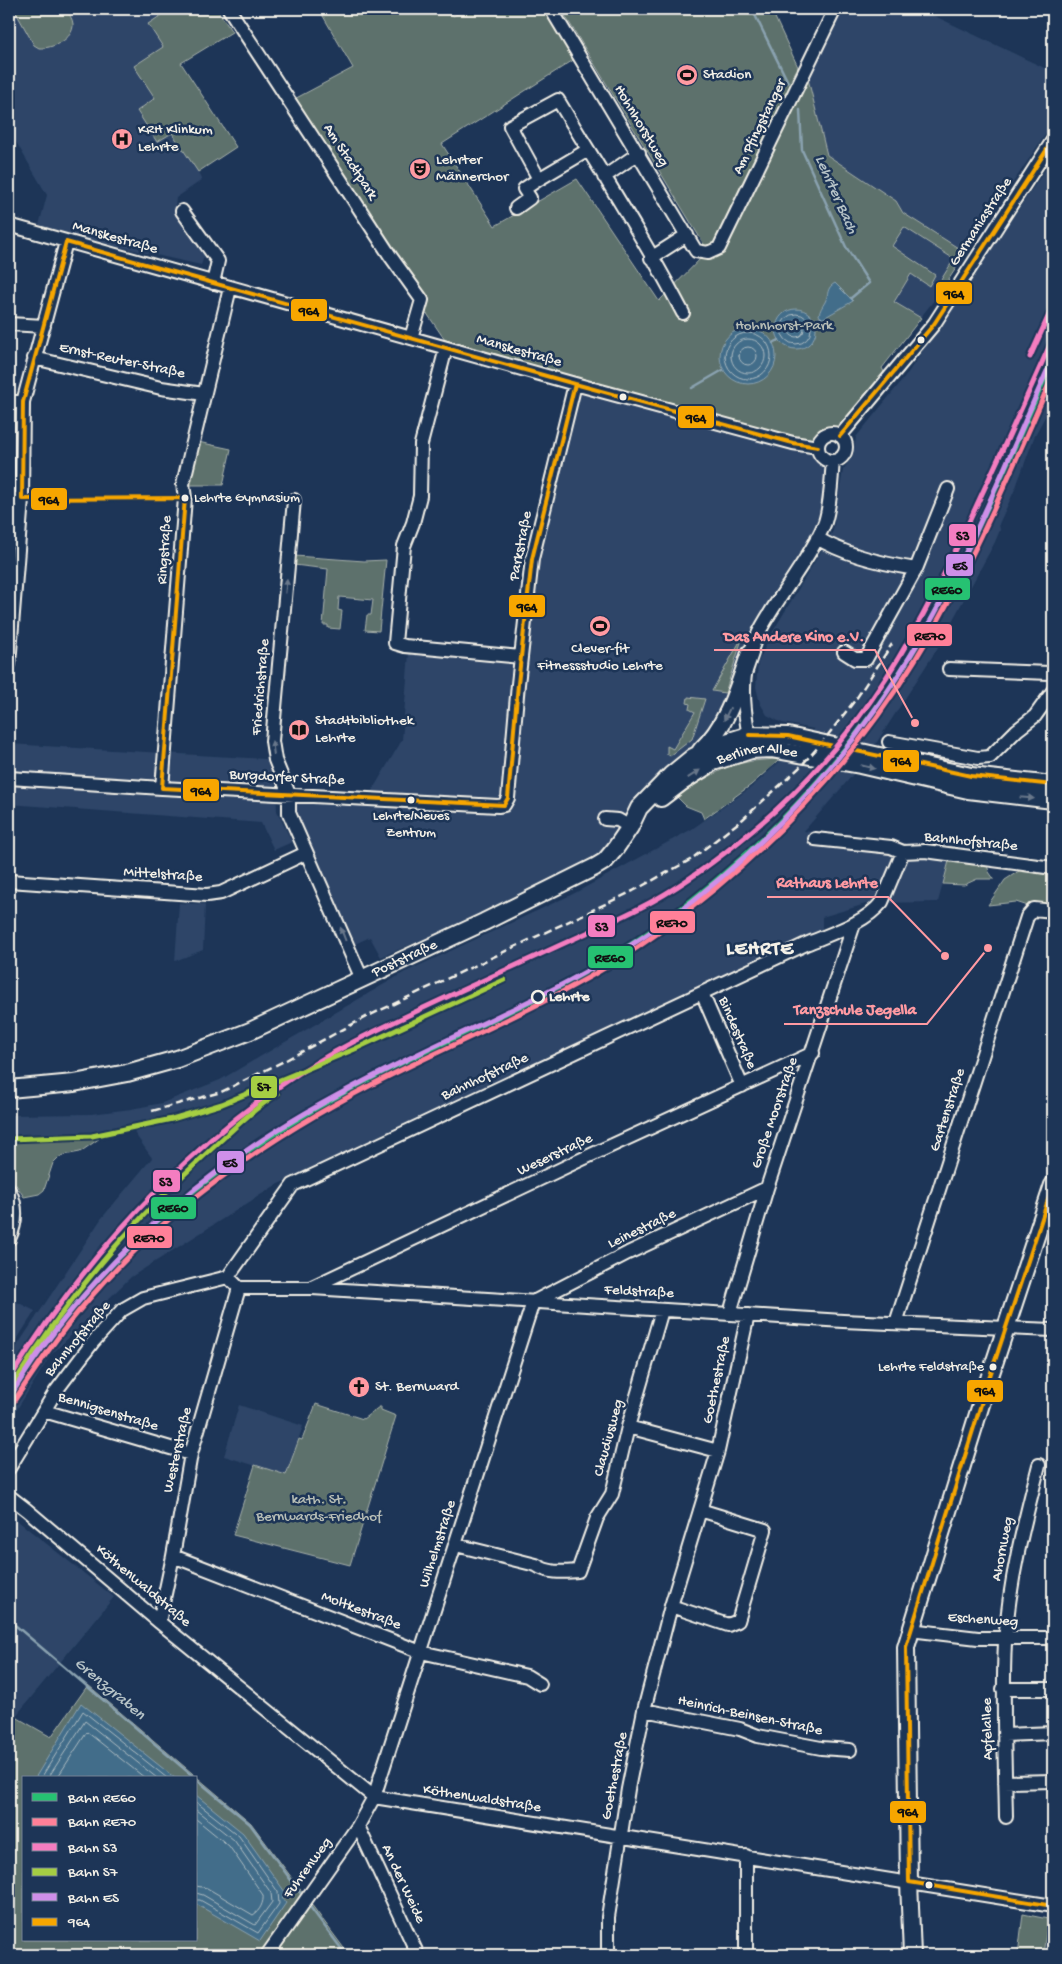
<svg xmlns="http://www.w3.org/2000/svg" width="1062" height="1964" viewBox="0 0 1062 1964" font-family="'Gochi Hand',sans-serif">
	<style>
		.built { fill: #2d4568 }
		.green { fill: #5d716c; stroke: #a8b1aa; fill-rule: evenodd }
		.water { fill: #436d8a; stroke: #8aa2b0 }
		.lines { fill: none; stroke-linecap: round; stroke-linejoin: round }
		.shore { stroke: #adbcc2; stroke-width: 1 }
		.stream { stroke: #8aa2b0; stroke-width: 2.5 }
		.minor-casing { stroke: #f4f1e8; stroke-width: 16 }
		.major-casing { stroke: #f4f1e8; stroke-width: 20 }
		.minor { stroke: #1d3557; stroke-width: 12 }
		.major { stroke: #1d3557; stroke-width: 16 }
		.rail { stroke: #f4f1e8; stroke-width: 2.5; stroke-dasharray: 8 4; stroke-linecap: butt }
		.bus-1-casing { stroke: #1d3557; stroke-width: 8 }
		.bus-1 { stroke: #f7a600; stroke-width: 4 }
		.rail-1-casing { stroke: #1d3557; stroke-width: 9 }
		.rail-2-casing { stroke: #1d3557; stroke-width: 9 }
		.rail-3-casing { stroke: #1d3557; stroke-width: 9 }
		.rail-4-casing { stroke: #1d3557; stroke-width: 9 }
		.rail-5-casing { stroke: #1d3557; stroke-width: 9 }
		.rail-1 { stroke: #26c172; stroke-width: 5 }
		.rail-2 { stroke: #ff8098; stroke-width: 5 }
		.rail-3 { stroke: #f47dc0; stroke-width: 5 }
		.rail-4 { stroke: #a5ce43; stroke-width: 5 }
		.rail-5 { stroke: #ce8fe9; stroke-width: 5 }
		.oneway { fill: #68778a }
		.bus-dot { fill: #f4f1e8; stroke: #1d3557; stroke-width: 2 }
		.stop-dot { fill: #1d3557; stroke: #f4f1e8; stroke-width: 2.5 }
		.labels { text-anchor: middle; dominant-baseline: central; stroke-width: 5; stroke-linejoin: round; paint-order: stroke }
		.bus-label { font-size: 14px; fill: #f4f1e8; stroke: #1d3557; text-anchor: start }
		.poi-label { font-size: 15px; fill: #f4f1e8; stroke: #1d3557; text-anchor: start }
		.street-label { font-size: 15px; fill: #f4f1e8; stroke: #1d3557 }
		.park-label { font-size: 15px; fill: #b8beb6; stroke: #1d3557 }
		.stop-label { font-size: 15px; font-weight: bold; fill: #f4f1e8; stroke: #1d3557; text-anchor: start }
		.water-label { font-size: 16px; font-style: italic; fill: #b6c3c7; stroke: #1d3557 }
		.district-label { font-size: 20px; font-weight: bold; letter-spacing: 1px; fill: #f4f1e8; stroke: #1d3557 }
		.leader { fill: none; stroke: #ff9aa2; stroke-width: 2 }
		.callout-dot { fill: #ff9aa2; stroke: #1d3557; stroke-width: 2 }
		.callout-label { font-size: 16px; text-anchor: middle; font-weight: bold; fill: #ff9aa2; stroke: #1d3557; stroke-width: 5; stroke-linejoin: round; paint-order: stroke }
		.line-badge { stroke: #1d3557; stroke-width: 2 }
		.pale-badge-label { font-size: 14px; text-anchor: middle; font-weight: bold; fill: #111 }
	</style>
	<rect width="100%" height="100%" fill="#1d3557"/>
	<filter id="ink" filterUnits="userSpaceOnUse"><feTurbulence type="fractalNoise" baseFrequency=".02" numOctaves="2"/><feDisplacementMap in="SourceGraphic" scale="10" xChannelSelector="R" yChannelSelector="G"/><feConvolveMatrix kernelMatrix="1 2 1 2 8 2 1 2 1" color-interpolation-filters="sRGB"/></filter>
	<g filter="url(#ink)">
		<path class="built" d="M9 9H217L232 32 181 63 236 147 198 172 202 180 176 198 175 206 205 254 201 265 38 229 47 195 9 130Z
			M843 9H920L1053 72V123L966 253 903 213 896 201 827 155 808 79Z
			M1053 158V402L1035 435 1016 487 999 524 1000 530 995 542 937 649 877 742 851 777 804 831 851 837 916 857 949 861 938 902 869 903 822 917V929L584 1040 499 1085 276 1185 131 1277 51 1355 9 1422V1358L101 1219 152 1158 133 1131 89 1138 9 1142V1115L91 1114 131 1109 162 1103 220 1080 405 972 573 894 692 829 753 786 776 765 814 729 782 723 767 715 760 703 756 687 758 663 769 638 833 531 843 470 853 456 856 437 905 377Z
			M904 226 954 259 935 290 939 294 920 318 894 302 911 274 892 246Z
			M580 381 812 451 828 466 825 506 813 539 755 626 732 710 606 852 560 878 483 914 381 957 370 937 355 944 291 815V796L366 801 402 740 409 653 518 662 530 563Z
			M9 744 266 759 276 787 277 811 292 842 274 850 261 823 9 804Z
			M179 903 205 904 203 950 175 961Z
			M9 1298 35 1311 9 1352Z
			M239 1405 303 1426 286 1475 224 1456Z
			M9 1514 114 1597 15 1717 9 1713Z"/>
		<path class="green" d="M14 9H68C68 14 73 19 73 24 74 39 52 49 39 48L34 45Z
			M164 9H217L232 32 181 63 236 147 198 172 172 133 157 142 137 111 155 98 134 66 163 47 148 24 166 12Z
			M319 9H449L453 16 468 9H559L586 52 442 144 495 226 577 179 659 301 708 251 561 9H771L798 67 791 80 808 79 827 155 896 201 903 213 966 253 939 294 934 291 954 259 904 227 892 246 935 275 929 286 911 274 894 302 921 318 882 368 885 374 856 409 835 428 822 430 812 443 449 346 285 104 353 68Z
			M198 442 231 449 223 485H188Z
			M295 556 364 561 386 560 379 631 365 630 367 615H371L373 600 339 597 338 610 342 611 340 629 328 628V625H323L328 569 294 565Z
			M743 636 725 693 712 691Z
			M688 697 705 699 692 739 670 756 667 754V746L673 749 695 712 689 709 690 704 687 703Z
			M777 759 778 761 751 785 704 819 701 812 686 806 675 795 729 766 752 761Z
			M949 861 987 865 989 872 994 879H977L964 885 943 884Z
			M1022 869 1053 873V906L1031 907 1016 902 988 905 1005 880Z
			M103 1136 80 1152 64 1155 58 1158 53 1163 44 1190 39 1194 24 1197 9 1174V1142Z
			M316 1404 363 1419 379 1407H381V1410L396 1416 350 1565 233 1535 255 1465 286 1475 299 1439 302 1440Z
			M88 1685 251 1823 303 1893 259 1955H9V1713L51 1737ZM24 1778H196V1940H24Z
			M311 1904 349 1955H276Z
			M1023 1914 1048 1919 1043 1955H1018Z"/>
		<path class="water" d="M835 283 853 301 822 319 819 315C820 310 822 307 825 302 829 294 826 288 835 283Z
			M776 329a20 20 0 1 1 40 0a20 20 0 1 1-40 0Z
			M720 356a28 28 0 1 1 56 0a28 28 0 1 1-56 0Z
			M81 1703 175 1778H35Z
			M196 1795 243 1833 285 1892 282 1898 286 1903 260 1941 196 1904Z"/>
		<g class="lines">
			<path class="shore" d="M781 329a15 15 0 1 1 30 0a15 15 0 1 1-30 0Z
				M788 329a8 8 0 1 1 16 0a8 8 0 1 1-16 0Z
				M725 356a23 23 0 1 1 46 0a23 23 0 1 1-46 0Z
				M731 356a17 17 0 1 1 34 0a17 17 0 1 1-34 0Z
				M739 356a9 9 0 1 1 18 0a9 9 0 1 1-18 0Z
				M41 1778 83 1711 167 1778
				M48 1778 85 1721 157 1778
				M57 1778 87 1732 145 1778
				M196 1802 239 1836 278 1892 279 1904 258 1933 200 1900H196
				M196 1810 234 1840 271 1893 272 1902 255 1925 203 1895 196 1893
				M196 1819 229 1846 263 1895C264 1902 260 1911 253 1915L207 1888 196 1886"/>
			<path class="stream" d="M752 9 788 82
				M800 110 802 150 846 247 869 283 851 298
				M814 321 821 318
				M773 343 779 340
				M692 388 723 370
				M9 1620 195 1778
				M196 1779 250 1824 304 1898
				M308 1904 346 1955"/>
			<g class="minor-casing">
				<path id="minor" d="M229 9 391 257 422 300 411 338
					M551 9 696 251 708 253 719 248 835 9
					M588 150 539 179 510 126 558 100C600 170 645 240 683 313
					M604 177 639 153
					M516 208 530 198 524 189 539 179
					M182 211 218 261 213 283
					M9 225 575 384 793 443 818 447
					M651 258 687 235
					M9 324 44 326
					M446 348 421 444 420 496 413 523 404 546 395 643 405 646 521 657
					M34 358 161 388 204 394
					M9 402H23
					M818 447a14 14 0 1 1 28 0a14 14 0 1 1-28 0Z
					M840 436 934 324 1053 140
					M9 499H22
					M294 500 272 741 275 760 289 794V813L362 979
					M817 538C845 555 884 564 916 569
					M844 652 855 659H866L916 569 948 489
					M9 664 22 499 23 402 66 242
					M949 669 1050 673 1053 674
					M889 742 978 758 990 757 1017 730 1035 716 1053 691
					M750 743C746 720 742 697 745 674 750 637 775 606 795 575 806 558 818 541 825 522 831 503 831 481 833 461
					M9 778 162 788 498 806 504 805 508 798 518 684 532 559 575 384
					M162 788 185 498 183 484 230 288
					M605 819 618 820 630 827
					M815 839 891 847 903 852 925 851 1053 868
					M9 881 207 895 221 893 306 853
					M702 993 742 1086
					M9 1190C18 1207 17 1222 9 1239
					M228 1277 239 1288H312L843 1321 1053 1330
					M312 1287 578 1161 813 1053
					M533 1302 628 1253 767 1188
					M730 1313 767 1188 854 924
					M896 1323 1027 917 1034 909 1053 911
					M44 1411 191 1454
					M628 1427 718 1451
					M9 1468 56 1391 93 1342 122 1310 143 1298 228 1277 293 1185 806 944C832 933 864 924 882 902L903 852
					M9 1496 27 1510 159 1622 374 1797 1053 1906
					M456 1545 536 1565C549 1574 564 1572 578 1571L597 1518 612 1494 628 1427 662 1310
					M173 1556 421 1652 527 1676 540 1684
					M671 1606 728 1625 738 1621 765 1530 700 1510
					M159 1622 173 1556 191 1454 239 1288
					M910 1630 978 1638H1053
					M1003 1689H1053
					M644 1710 740 1729 758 1736 821 1748 850 1750
					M1004 1735 1053 1733
					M1005 1782 1053 1781
					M1006 1817C1005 1759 1002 1700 1005 1642 1009 1582 1024 1523 1039 1465
					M358 1826 418 1955
					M746 1856V1955
					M267 1955 358 1826 374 1797 533 1302
					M608 1955V1917L628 1789 644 1710 671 1606 718 1451 748 1315"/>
			</g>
			<g class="major-casing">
				<g id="major">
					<path d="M701 750C728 725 738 687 750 653"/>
					<path id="s1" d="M661 798 682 782 713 762 751 750 771 749 860 765 968 790 1053 800"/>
					<path id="s2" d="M9 1089 74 1083 127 1073 177 1059 250 1031 484 922 595 867 605 861 615 849 630 827 639 808 671 775 693 757 720 744 749 735 788 736 971 776 1053 785"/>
					<path d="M912 1955 909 1882 906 1647 986 1388 1053 1185"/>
				</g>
			</g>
			<use href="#minor" class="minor"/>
			<use href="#major" class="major"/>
			<path class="rail" d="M152 1111 221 1092 286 1060 366 1017 633 891 690 860 743 819 799 768 820 745 856 699 892 644"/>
			<g class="bus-1-casing">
				<path id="bus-1" d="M66 242 575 384 532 559 518 684 508 798 504 805 162 788 185 498 22 499 23 402Z
					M575 384 793 443 818 447
					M840 436 934 324 1053 140
					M749 735 788 736 971 776 1053 785
					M1053 1185 986 1388 906 1647 909 1882 1053 1906"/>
			</g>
			<use href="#bus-1" class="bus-1"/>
			<g class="rail-1-casing">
				<path id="rail-1" d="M9 1398C25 1372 42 1347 61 1323 148 1212 264 1131 389 1069 478 1025 571 988 652 930 755 857 845 763 911 655 967 561 1009 459 1053 360"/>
			</g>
			<g class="rail-2-casing">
				<path id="rail-2" d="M14 1401C31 1376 47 1351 66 1327 152 1217 267 1136 391 1075 481 1030 576 993 658 933 760 859 849 768 915 660 970 570 1011 471 1053 375"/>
			</g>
			<g class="rail-3-casing">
				<path id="rail-3" d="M1030 357 1053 306
					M9 1380C91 1246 214 1113 355 1041 421 1008 489 978 556 947 588 932 622 918 653 901 689 881 722 856 753 830 864 738 921 627 980 498 1005 445 1029 392 1053 338"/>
			</g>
			<g class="rail-4-casing">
				<path id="rail-4" d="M9 1139 92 1136 172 1119 222 1104 355 1049 504 980
					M14 1383C68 1297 132 1221 207 1153 230 1132 251 1111 277 1094"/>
			</g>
			<g class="rail-5-casing">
				<path id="rail-5" d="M9 1398C76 1288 170 1198 279 1129 322 1102 367 1079 412 1057 498 1015 588 978 665 922 769 846 857 749 921 638 970 553 1007 461 1047 371"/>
			</g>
			<use href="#rail-1" class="rail-1"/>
			<use href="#rail-2" class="rail-2"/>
			<use href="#rail-3" class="rail-3"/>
			<use href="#rail-4" class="rail-4"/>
			<use href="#rail-5" class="rail-5"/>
		</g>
		<defs><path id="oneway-solid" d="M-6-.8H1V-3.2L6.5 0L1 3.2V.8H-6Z" transform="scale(1.25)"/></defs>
		<g class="oneway">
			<use href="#oneway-solid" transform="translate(286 586) rotate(-85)"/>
			<use href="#oneway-solid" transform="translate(727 714) rotate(116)"/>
			<use href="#oneway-solid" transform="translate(273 748) rotate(-98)"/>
			<use href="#oneway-solid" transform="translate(868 767) rotate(13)"/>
			<use href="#oneway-solid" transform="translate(694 774) rotate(-33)"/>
			<use href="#oneway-solid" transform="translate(1027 798) rotate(5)"/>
			<use href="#oneway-solid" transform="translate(343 934) rotate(-111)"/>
		</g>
	</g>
	<defs>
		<g id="stadium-disc" transform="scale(1.125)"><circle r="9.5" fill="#ff9aa2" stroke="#1d3557"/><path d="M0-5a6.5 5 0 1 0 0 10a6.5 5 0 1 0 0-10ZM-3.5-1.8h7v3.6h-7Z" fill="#111"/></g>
		<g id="hospital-disc" transform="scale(1.125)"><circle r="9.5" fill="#ff9aa2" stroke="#1d3557"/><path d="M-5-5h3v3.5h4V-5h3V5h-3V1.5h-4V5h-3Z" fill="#111"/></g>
		<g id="theatre-disc" transform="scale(1.125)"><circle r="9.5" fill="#ff9aa2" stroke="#1d3557"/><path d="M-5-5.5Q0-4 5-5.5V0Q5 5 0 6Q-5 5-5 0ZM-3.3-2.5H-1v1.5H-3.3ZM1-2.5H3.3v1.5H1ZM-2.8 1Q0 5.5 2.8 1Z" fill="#111"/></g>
		<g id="library-disc" transform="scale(1.125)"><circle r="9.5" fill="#ff9aa2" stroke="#1d3557"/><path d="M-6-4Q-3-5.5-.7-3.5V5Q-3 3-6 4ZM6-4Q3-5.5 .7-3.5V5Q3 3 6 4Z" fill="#111"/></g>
		<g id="church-disc" transform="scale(1.125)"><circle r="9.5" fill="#ff9aa2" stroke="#1d3557"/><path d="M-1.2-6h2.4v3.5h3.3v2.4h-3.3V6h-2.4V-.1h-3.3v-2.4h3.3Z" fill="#111"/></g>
	</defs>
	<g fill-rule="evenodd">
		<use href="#stadium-disc" x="687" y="75"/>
		<use href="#hospital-disc" x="122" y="139"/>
		<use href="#theatre-disc" x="420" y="169"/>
		<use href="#stadium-disc" x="600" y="626"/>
		<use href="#library-disc" x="299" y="730"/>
		<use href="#church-disc" x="359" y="1387"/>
	</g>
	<g class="bus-dot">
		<circle cx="921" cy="340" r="4.5"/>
		<circle cx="623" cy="397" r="4.5"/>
		<circle cx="185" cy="498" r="4.5"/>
		<circle cx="411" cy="800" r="4.5"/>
		<circle cx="993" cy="1367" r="4.5"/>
		<circle cx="929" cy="1885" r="4.5"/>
	</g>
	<circle class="stop-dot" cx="538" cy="997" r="6"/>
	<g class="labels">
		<g class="bus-label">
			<text x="194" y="498">Lehrte Gymnasium</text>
			<text x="411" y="816" text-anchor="middle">Lehrte/Neues<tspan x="411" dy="17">Zentrum</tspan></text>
			<text x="984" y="1367" text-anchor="end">Lehrte Feldstraße</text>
		</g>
		<g class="poi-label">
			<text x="703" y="75">Stadion</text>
			<text x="138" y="130">KRH Klinkum<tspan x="138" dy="17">Lehrte</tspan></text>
			<text x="436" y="160">Lehrter<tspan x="436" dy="17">Männerchor</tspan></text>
			<text x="600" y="649" text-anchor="middle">Clever-fit<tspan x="600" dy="17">Fitnessstudio Lehrte</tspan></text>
			<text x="315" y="721">Stadtbibliothek<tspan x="315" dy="17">Lehrte</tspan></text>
			<text x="375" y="1387">St. Bernward</text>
		</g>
		<g class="street-label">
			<text transform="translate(641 126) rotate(59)">Hohnhorstweg</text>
			<text transform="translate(760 127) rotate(-64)">Am Pfingstanger</text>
			<text transform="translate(350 162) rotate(57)">Am Stadtpark</text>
			<text transform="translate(981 222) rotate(-57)">Germaniastraße</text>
			<text transform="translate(115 238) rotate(16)">Manskestraße</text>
			<text transform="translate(519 351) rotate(16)">Manskestraße</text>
			<text transform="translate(122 361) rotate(12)">Ernst-Reuter-Straße</text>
			<text transform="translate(521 546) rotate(-79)">Parkstraße</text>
			<text transform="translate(165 550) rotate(-86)">Ringstraße</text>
			<text transform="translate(261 687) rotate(-85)">Friedrichstraße</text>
			<text stroke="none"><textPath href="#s1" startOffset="109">Berliner Allee</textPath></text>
			<text transform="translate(287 778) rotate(3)">Burgdorfer Straße</text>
			<text transform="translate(971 842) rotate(6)">Bahnhofstraße</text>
			<text transform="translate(163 875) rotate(4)">Mittelstraße</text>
			<text stroke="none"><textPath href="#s2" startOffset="420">Poststraße</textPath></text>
			<text transform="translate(737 1033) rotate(67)">Bindestraße</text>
			<text transform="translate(485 1077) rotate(-25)">Bahnhofstraße</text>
			<text transform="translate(948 1110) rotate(-72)">Gartenstraße</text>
			<text transform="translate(775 1113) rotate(-71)">Große Moorstraße</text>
			<text transform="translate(555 1155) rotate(-25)">Weserstraße</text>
			<text transform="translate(642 1229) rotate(-26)">Leinestraße</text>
			<text transform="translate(639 1292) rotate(3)">Feldstraße</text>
			<text transform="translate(78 1339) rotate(-50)">Bahnhofstraße</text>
			<text transform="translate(717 1380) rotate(-78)">Goethestraße</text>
			<text transform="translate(108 1412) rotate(17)">Bennigsenstraße</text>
			<text transform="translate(609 1438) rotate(-75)">Claudiusweg</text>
			<text transform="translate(178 1450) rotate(-77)">Westerstraße</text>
			<text transform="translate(438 1544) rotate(-72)">Wilhelmstraße</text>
			<text transform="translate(1003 1549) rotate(-79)">Ahornweg</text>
			<text transform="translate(143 1586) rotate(40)">Köthenwaldstraße</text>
			<text transform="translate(361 1611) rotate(21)">Moltkestraße</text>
			<text transform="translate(983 1620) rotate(4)">Eschenweg</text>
			<text transform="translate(750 1716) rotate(12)">Heinrich-Beinsen-Straße</text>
			<text transform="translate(988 1729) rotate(-91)">Apfelallee</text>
			<text transform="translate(615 1776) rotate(-79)">Goethestraße</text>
			<text transform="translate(482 1799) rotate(9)">Köthenwaldstraße</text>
			<text transform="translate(308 1868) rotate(-54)">Fuhrenweg</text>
			<text transform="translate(403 1884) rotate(65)">An der Weide</text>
		</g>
		<g class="park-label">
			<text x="784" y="326">Hohnhorst-Park</text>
			<text x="319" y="1500">kath. St.<tspan x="319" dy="17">Bernwards-Friedhof</tspan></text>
		</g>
		<g class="stop-label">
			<text x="549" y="997">Lehrte</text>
		</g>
		<g class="water-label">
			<text transform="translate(835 195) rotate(66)">Lehrter Bach</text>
			<text transform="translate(109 1690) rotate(40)">Grenzgraben</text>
		</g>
		<g class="district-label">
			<text x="760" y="950">LEHRTE</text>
		</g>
	</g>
	<path class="leader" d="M915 723L875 650H714M945 956L888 897H767M988 948L927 1024H784"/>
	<g class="callout-dot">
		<circle cx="915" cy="723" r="5"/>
		<circle cx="945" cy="956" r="5"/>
		<circle cx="988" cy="948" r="5"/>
	</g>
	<g class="callout-label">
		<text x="794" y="641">Das Andere Kino e.V.</text>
		<text x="827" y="887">Rathaus Lehrte</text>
		<text x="855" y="1014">Tanzschule Jegella</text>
	</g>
	<g class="line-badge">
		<rect x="935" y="281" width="38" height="24" rx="5" fill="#f7a600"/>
		<rect x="290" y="298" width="38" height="24" rx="5" fill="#f7a600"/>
		<rect x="677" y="405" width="38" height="24" rx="5" fill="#f7a600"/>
		<rect x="30" y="487" width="38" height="24" rx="5" fill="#f7a600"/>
		<rect x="948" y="523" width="29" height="24" rx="5" fill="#f47dc0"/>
		<rect x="945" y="553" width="29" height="24" rx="5" fill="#ce8fe9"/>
		<rect x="924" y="577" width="47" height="24" rx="5" fill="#26c172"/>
		<rect x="508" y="594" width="38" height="24" rx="5" fill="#f7a600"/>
		<rect x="906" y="623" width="47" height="24" rx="5" fill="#ff8098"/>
		<rect x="882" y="749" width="38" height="24" rx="5" fill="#f7a600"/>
		<rect x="182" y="778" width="38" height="24" rx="5" fill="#f7a600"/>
		<rect x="649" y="910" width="47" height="24" rx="5" fill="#ff8098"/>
		<rect x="587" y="914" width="29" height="24" rx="5" fill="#f47dc0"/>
		<rect x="587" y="945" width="47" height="24" rx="5" fill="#26c172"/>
		<rect x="250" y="1075" width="28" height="24" rx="5" fill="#a5ce43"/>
		<rect x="216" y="1150" width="29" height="24" rx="5" fill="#ce8fe9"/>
		<rect x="152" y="1169" width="29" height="24" rx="5" fill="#f47dc0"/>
		<rect x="150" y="1196" width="47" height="24" rx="5" fill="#26c172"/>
		<rect x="126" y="1225" width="47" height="24" rx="5" fill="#ff8098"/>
		<rect x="966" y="1379" width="38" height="24" rx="5" fill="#f7a600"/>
		<rect x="889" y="1800" width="38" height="24" rx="5" fill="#f7a600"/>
	</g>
	<g class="pale-badge-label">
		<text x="954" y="298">964</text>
		<text x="309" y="315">964</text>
		<text x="696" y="422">964</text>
		<text x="49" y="504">964</text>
		<text x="963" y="540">S3</text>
		<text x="960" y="570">ES</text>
		<text x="947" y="594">RE60</text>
		<text x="527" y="611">964</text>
		<text x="930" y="640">RE70</text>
		<text x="901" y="765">964</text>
		<text x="201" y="795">964</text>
		<text x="672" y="927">RE70</text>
		<text x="602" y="931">S3</text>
		<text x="610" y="962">RE60</text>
		<text x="264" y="1091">S7</text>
		<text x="230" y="1167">ES</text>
		<text x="166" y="1186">S3</text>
		<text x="173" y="1212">RE60</text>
		<text x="149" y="1242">RE70</text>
		<text x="985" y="1395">964</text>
		<text x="908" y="1816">964</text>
	</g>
	<rect width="1062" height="1964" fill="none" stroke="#1d3557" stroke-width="30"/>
	<rect x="15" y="15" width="1032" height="1934" fill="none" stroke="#f4f1e8" stroke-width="2" filter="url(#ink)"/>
	<rect x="22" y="1776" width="175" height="165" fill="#1d3557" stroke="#738091"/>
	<rect x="32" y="1793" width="25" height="8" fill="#26c172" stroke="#738091"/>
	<text x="68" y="1802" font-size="15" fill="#f4f1e8">Bahn RE60</text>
	<rect x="32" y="1818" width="25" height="8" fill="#ff8098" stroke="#738091"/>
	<text x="68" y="1826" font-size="15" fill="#f4f1e8">Bahn RE70</text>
	<rect x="32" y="1843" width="25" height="8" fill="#f47dc0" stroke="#738091"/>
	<text x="68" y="1852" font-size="15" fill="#f4f1e8">Bahn S3</text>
	<rect x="32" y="1868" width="25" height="8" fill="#a5ce43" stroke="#738091"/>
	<text x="68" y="1876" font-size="15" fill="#f4f1e8">Bahn S7</text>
	<rect x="32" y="1893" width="25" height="8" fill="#ce8fe9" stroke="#738091"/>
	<text x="68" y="1902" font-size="15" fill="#f4f1e8">Bahn ES</text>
	<rect x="32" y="1918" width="25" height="8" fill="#f7a600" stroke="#738091"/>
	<text x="68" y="1926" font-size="15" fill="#f4f1e8">964</text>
</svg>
